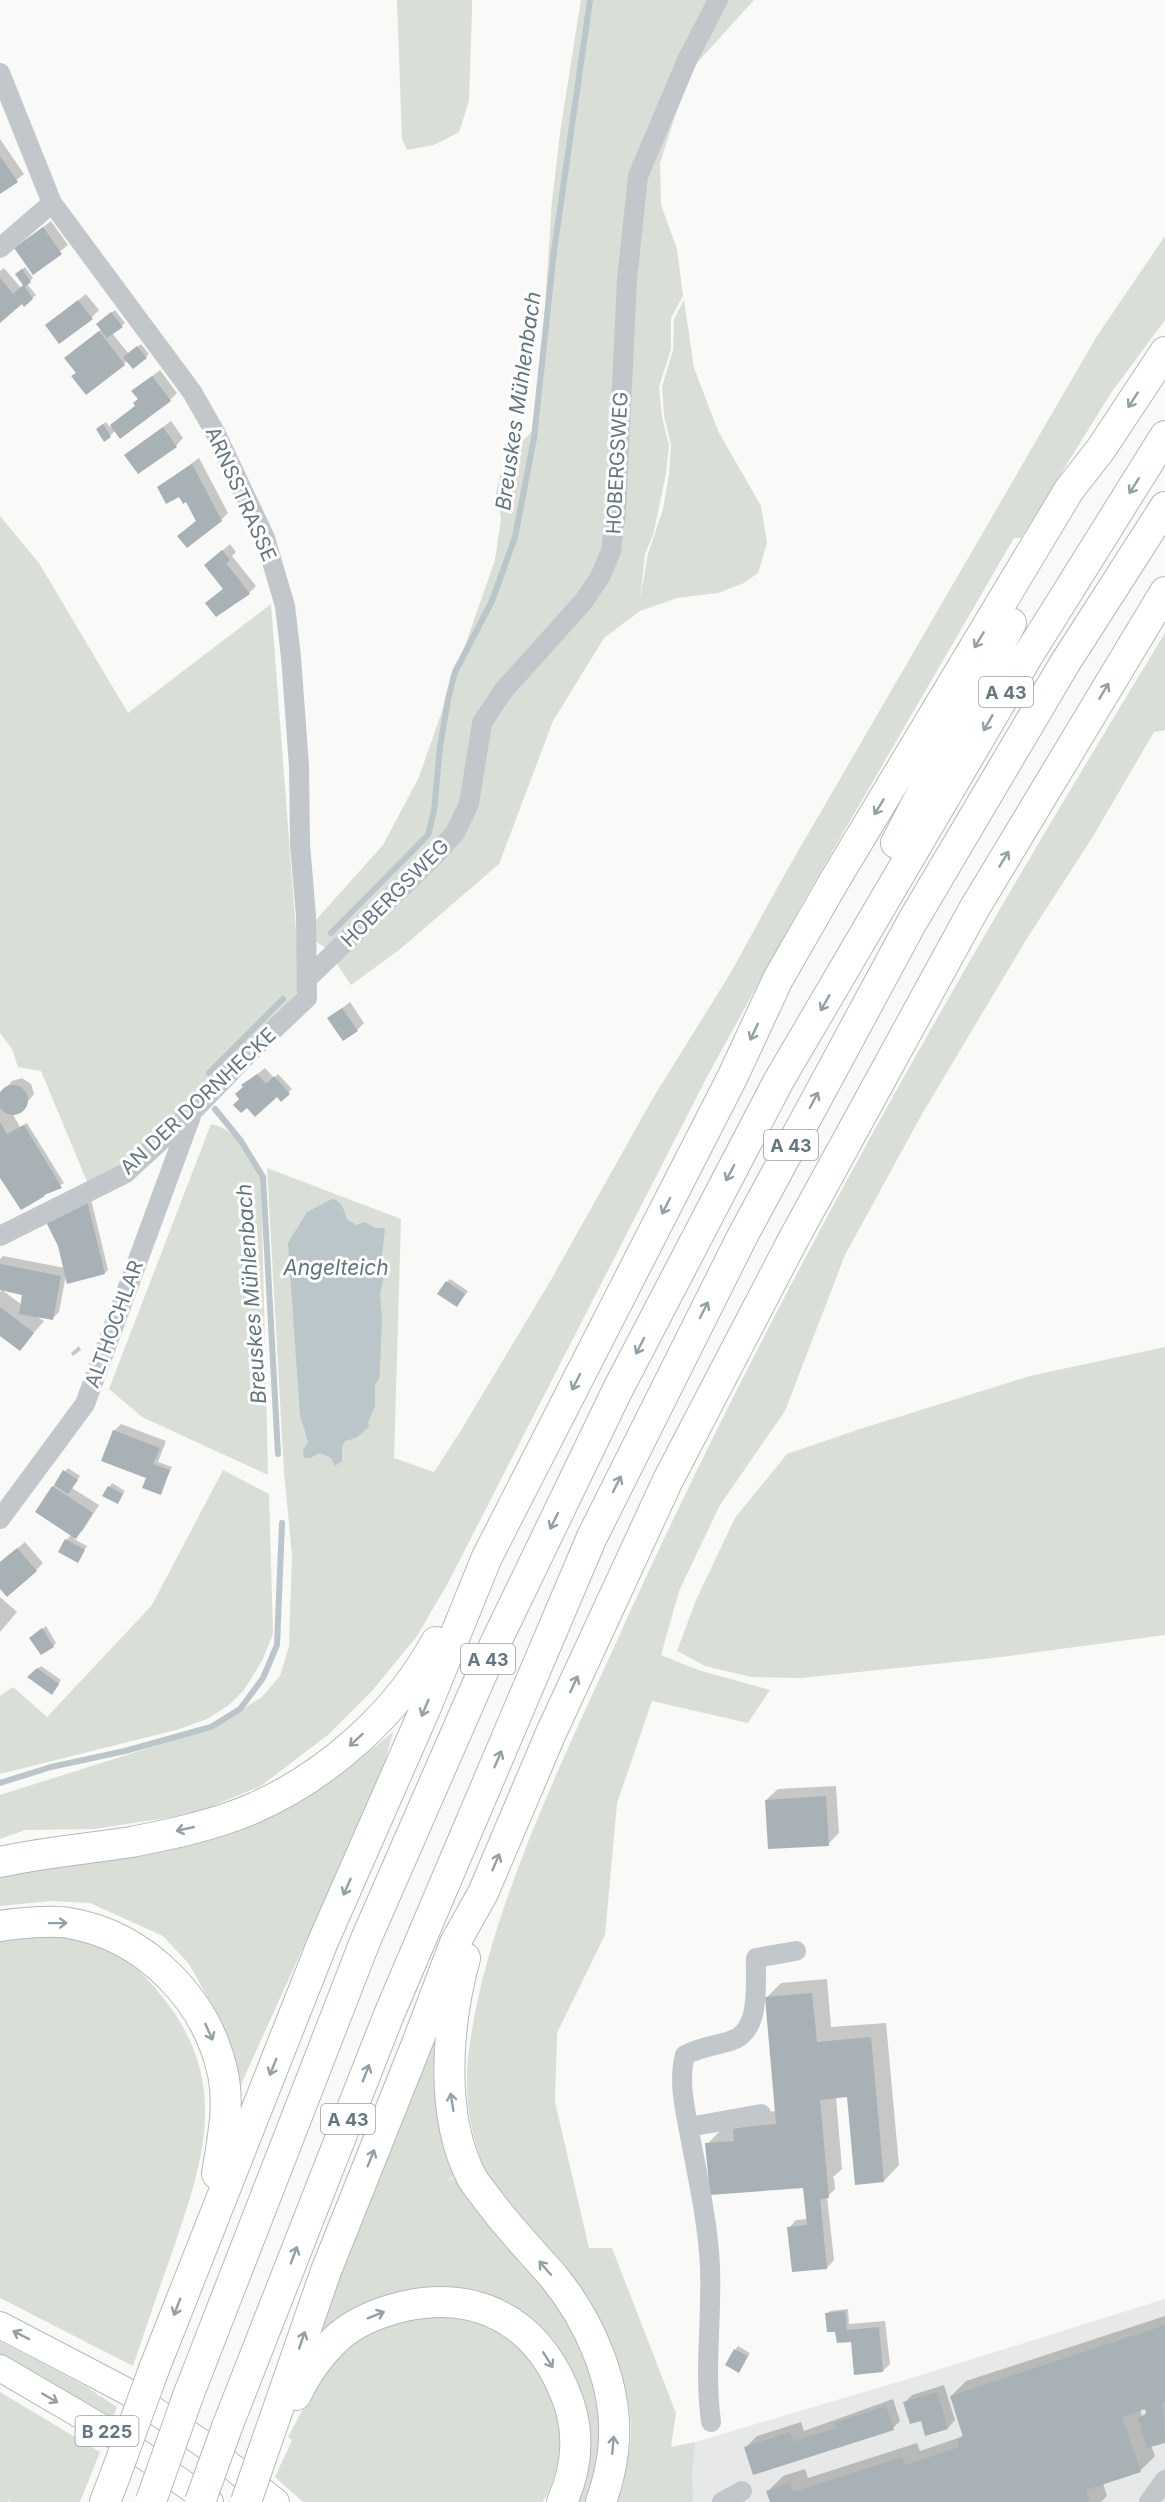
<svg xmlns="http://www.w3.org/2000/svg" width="1165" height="2502" viewBox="0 0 1165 2502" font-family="Inter,sans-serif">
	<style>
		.built { fill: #e7e9e8 }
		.green { fill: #d9ded6 }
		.water { fill: #bac6ca }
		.shadow { fill: #0003; fill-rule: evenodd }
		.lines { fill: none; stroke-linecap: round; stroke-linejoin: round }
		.stream { stroke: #bac6ca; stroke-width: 6 }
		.building { fill: #a7b1b6 }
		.major-casing { stroke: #b4babd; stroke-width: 28 }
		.highway-casing { stroke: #b3b9bc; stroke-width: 32 }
		.minor { stroke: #c2c7cb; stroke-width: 20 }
		.major { stroke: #fff; stroke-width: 26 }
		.highway { stroke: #fff; stroke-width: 30 }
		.highway-bridge-casing { stroke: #b3b9bc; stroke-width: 32; stroke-linecap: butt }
		.highway-bridge { stroke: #fff; stroke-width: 30 }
		.oneway { stroke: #92a0a8 }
		.labels { text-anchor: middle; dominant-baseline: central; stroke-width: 6; stroke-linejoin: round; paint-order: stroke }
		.shield { fill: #fff; stroke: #92a0a8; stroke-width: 1.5 }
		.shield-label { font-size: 18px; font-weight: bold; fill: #647782 }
		.street-label { font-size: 20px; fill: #647782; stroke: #fff }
		.water-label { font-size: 21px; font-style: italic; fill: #5e767c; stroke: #fff }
	</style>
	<rect width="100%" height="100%" fill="#f9f9f7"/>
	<path class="built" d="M1165 2299V2502H659L695 2442 908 2379Z"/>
	<path class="green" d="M397 0H472V10L469 101 459 132 434 145 407 150 402 139Z
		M581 0H754L695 65 675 116 660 163 661 205 677 249 683 296 671 318V349L659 387 662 417 669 445 666 474 653 535 645 554 640 599 648 554 663 509 669 474 671 445 664 416 662 387 673 350 674 319 684 300 694 368 718 431 761 506 767 543 758 573 744 583 718 593 677 598 640 611 604 638 553 721 499 864 399 950 351 985 327 949 312 939 315 921 383 845 419 777 495 560 501 518 496 493 503 463 532 431 542 351 552 201 561 126Z
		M1165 236V320L1111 393 1021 538H1014L803 902 708 1075 449 1581 417 1636 372 1691 329 1734 261 1786 193 1814 94 1829 25 1830 0 1839V1795L212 1728 262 1697 280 1676 289 1646 292 1555 284 1472 267 1168 401 1219 394 1458 434 1472 460 1432 551 1280 653 1098 730 974 786 872 1097 336Z
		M0 516 39 563 128 713 271 604 300 983 294 1001 196 1098 115 1172 88 1184 41 1071 18 1067 12 1049 0 1033Z
		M1165 633V730L1154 732 1092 838 1026 940 922 1114 845 1255 785 1411 720 1505 679 1591 661 1655 698 1670 770 1690 748 1723 652 1701 617 1803 605 1935 557 2033 555 2102 589 2248H612L676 2413 671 2447 695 2442 692 2472 693 2502H615C622 2479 631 2455 631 2431 631 2369 585 2290 545 2244 527 2223 505 2204 491 2180 471 2145 464 2097 468 2058 484 1920 558 1771 615 1645 773 1294 965 961 1165 633Z
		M211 1124C237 1129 251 1157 261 1180L268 1475 142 1417 109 1389Z
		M1165 1347V1635L993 1658 801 1678 751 1677 705 1666 677 1651 696 1600 735 1518 787 1454 860 1429 1030 1376Z
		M223 1470 269 1494 273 1634 262 1661 244 1690 229 1705 207 1719 176 1730 0 1774V1696L13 1687 47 1717 152 1605Z
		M393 1732 382 1773 238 2091 222 2023 189 1964 163 1936 90 1903 51 1901 0 1906V1870L190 1844 244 1829 300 1800 354 1764Z
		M38 1931C100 1943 129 1951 168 2004 229 2086 203 2162 173 2250 159 2289 146 2327 133 2366L0 2298V1935Z
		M443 2016 461 2171 445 2183 462 2173 570 2317 596 2376 605 2445 589 2502H575L587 2435 487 2300 338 2326 317 2335 383 2161Z
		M420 2316C441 2316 463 2316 483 2324 550 2354 581 2437 543 2502H303L275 2477 292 2440 288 2437C310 2395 338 2346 383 2324 394 2319 408 2318 420 2316Z
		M0 2341 85 2386 117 2407 111 2422 0 2357Z
		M0 2392 100 2452 80 2502H9L13 2495 8 2502H0Z"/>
	<path class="water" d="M332 1199C345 1203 342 1209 348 1220L356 1225 365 1222 375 1228H385L381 1264 384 1275 380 1294 382 1320 380 1366 379 1379 375 1384V1406L368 1422 369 1427 356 1438 345 1441 342 1447V1461L335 1466 331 1458 320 1453 310 1458H304L303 1450 308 1442 300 1415 288 1243 307 1212Z"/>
	<path class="shadow" d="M0 139 24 174 0 193Z
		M51 221 68 245 33 273 16 248Z
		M25 267 33 278 27 284 36 295 24 305 22 302 0 321V271L4 268 21 288 24 285 20 271Z
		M86 294 99 310 92 317 47 325Z
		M115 310 125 323 112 333 129 354 141 344 149 354 146 357 128 360 124 364 77 372 73 351 102 329 101 321Z
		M160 370 177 393 170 400 115 431 105 440 101 426 106 422 110 427 136 405 139 399 133 391Z
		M171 421 183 438 176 446 126 455Z
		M199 458 228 513 221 520 179 536 197 520 186 500 159 487Z
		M230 544 236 552 232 556 256 586 249 593 207 603 224 588 206 565Z
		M350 1002 364 1023 357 1030 329 1018Z
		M265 1068 274 1078 278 1074 292 1089 281 1100 277 1095 241 1099 243 1085Z
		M22 1078 31 1084 34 1094 20 1111 12 1113 20 1127 27 1123 64 1183 44 1195 0 1176V1095L12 1081Z
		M91 1199 108 1270 105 1273 66 1275 59 1312 52 1319 36 1316 44 1321 20 1349 1 1336 0 1337V1292L2 1290 22 1305 24 1293 0 1289V1259L3 1256 65 1268 60 1245 47 1221Z
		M450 1279 468 1291 460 1302 447 1282Z
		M79 1346 81 1350 73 1356 71 1353Z
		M121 1424 166 1441 158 1462 172 1467 160 1493 114 1431Z
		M68 1468 80 1476 72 1488 99 1505 83 1530 74 1539 87 1546 78 1561 66 1540 71 1535 53 1487Z
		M112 1483 125 1491 117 1503 104 1495Z
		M25 1542 43 1563 36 1570 0 1587V1563Z
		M0 1597 17 1612 0 1632Z
		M46 1626 56 1643 53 1646 35 1635Z
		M41 1666 61 1680 55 1690 29 1676Z
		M836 1786 839 1833 828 1844 766 1800 778 1789Z
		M827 1979 831 2027 886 2023 899 2165 884 2181 848 2096 836 2097 842 2169 832 2178H834L835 2189 827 2197 834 2260 827 2268 789 2228 796 2220 808 2219 804 2188 707 2144 722 2129 750 2113 776 2111 766 1998 781 1983Z
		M848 2309 849 2324 885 2321 890 2364 883 2371 827 2314 830 2311Z
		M1165 2316V2441L1151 2445 1155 2456 1140 2471 1103 2483 1107 2496 1101 2502H771L768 2491 783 2476 805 2469 808 2478 917 2443 920 2451 961 2437 964 2434 951 2396 966 2381ZM1146 2407 1148 2411 1142 2416 1140 2409Z
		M738 2346 750 2353 739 2371 735 2350Z
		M944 2385 955 2420 948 2428 921 2419 905 2402 912 2395Z
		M893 2399 900 2421 893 2428 746 2447 757 2436 801 2422 804 2431Z"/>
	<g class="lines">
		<path class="stream" d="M331 933 428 835 434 811 440 747 448 699 455 672 492 601 515 537 534 438 554 251 590 0
			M209 1073 283 999
			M215 1109 241 1141 263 1177 278 1454
			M0 1783 51 1767 125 1751 211 1727 240 1709 263 1678 277 1645 282 1523"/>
	</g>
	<path class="building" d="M0 156 18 182 0 194Z
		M43 227 62 254 33 275 14 248Z
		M22 269 31 282 25 287 33 299 24 307 22 304 0 323V278L13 294 23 285 15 274Z
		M78 300 93 319 59 344 45 325Z
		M111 312 123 327 107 338 96 324Z
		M99 331 125 365 86 395 71 376 76 373 64 358Z
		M137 346 147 358 133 369 123 357Z
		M152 376 171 401 120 439 110 425 135 406 133 403 138 399 131 391Z
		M103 424 111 437 104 442 96 429Z
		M163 427 177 447 138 474 124 455Z
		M192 464 222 521 187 548 177 536 196 521 186 502 183 504 179 497 166 504 157 487Z
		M222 550 230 560 226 563 250 594 216 617 205 603 223 589 204 565Z
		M342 1008 358 1031 343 1041 327 1018Z
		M257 1074 266 1084 274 1076 290 1094 281 1102 277 1097 255 1117 247 1108 241 1113 233 1105 239 1099 235 1094 243 1087 241 1085Z
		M-2 1100a15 15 0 1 1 30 0a15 15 0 1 1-30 0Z
		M0 1122 7 1134 24 1125 62 1188 44 1195 45 1196 21 1210 0 1178Z
		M87 1201 105 1274 67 1284 58 1246 45 1220Z
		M0 1264 61 1276 53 1320 19 1314 22 1295 0 1290Z
		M446 1281 465 1294 457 1307 437 1294Z
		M0 1307 34 1333 20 1351 0 1336Z
		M113 1430 160 1448 153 1464 170 1470 161 1495 142 1488 146 1478 101 1461Z
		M63 1470 78 1480 68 1494 54 1485Z
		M52 1486 93 1513 76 1539 35 1512Z
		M108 1486 123 1494 118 1504 102 1496Z
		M65 1539 85 1550 78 1563 58 1552Z
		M17 1548 37 1571 7 1597 0 1589V1562Z
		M42 1628 54 1647 41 1655 29 1638Z
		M37 1668 59 1684 52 1695 27 1677Z
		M826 1796 829 1846 768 1849 765 1800Z
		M812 1993 817 2042 871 2037 884 2182 855 2185 847 2097 820 2100 829 2198 820 2199 827 2269 792 2272 787 2227 807 2225 803 2188 710 2195 705 2143 734 2141 733 2128 776 2124 765 1997Z
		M845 2311 847 2330 879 2327 883 2372 854 2375 851 2342 837 2343 835 2332H827L825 2313Z
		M1165 2325V2402L1163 2403 1165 2443 1147 2448 1138 2418 1147 2415 1145 2409 1122 2417 1141 2472 1086 2490 1089 2502H770L766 2491 790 2483 793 2492 902 2457 905 2465 959 2447 957 2439 963 2437 950 2396Z
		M734 2349 748 2356 739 2373 725 2365Z
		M937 2392 948 2429 925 2436 921 2421 910 2424 903 2402Z
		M886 2406 894 2430 753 2475 744 2447 790 2432 793 2441 837 2428 835 2423Z"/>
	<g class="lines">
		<g class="major-casing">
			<path id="major" d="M0 2325 128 2392 206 2446 276 2502
				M0 2368 111 2433 210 2502"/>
		</g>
		<g class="highway-casing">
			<path id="highway" d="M896 843 1011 623
				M0 1862C43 1852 87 1849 131 1842 172 1834 215 1825 254 1808 328 1775 397 1714 436 1642
				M0 1926C17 1923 52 1920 69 1923 145 1936 207 1999 223 2074 230 2108 222 2141 217 2174
				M465 1958C447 2024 439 2115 472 2178 476 2185 483 2193 488 2200 508 2227 531 2251 553 2276 589 2320 617 2382 614 2440 613 2462 608 2482 601 2502
				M154 2369 322 1944 426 1707 487 1557 732 1078 778 979 833 883 1069 490 1101 449 1165 352
				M296 2395C305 2376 318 2357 332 2343 351 2323 379 2312 405 2306 476 2291 534 2320 563 2388 580 2425 579 2464 562 2502
				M188 2396 366 1939 495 1644 617 1391 778 1082 1027 657 1165 436
				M227 2427 388 2017 592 1537 742 1237 912 922 1065 663 1165 507
				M262 2455 326 2271 418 2041 455 1943 483 1893 551 1733 668 1480 793 1240 974 909 1165 592
				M105 2502 115 2476"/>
		</g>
		<path class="minor" d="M0 73 52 203 192 392 216 434 265 538 285 606 291 657 299 766 300 844 306 916 307 998 251 1051 193 1111 126 1173 0 1236
			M0 248 52 203
			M308 978 433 857 455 833 469 804 482 723 503 691 583 602 600 577 611 551 616 511 627 280 638 176 688 58 718 0
			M0 1519 85 1404 191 1116
			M689 2127 761 2114
			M711 2422C704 2370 712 2319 710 2267 708 2223 698 2179 690 2136 685 2109 678 2081 685 2055 700 2047 714 2046 730 2041 762 2032 755 1984 756 1958L796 1951
			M722 2502 742 2491
			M1149 2502 1165 2480"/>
		<use href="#major" class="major"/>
		<use href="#highway" class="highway"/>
		<g class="highway-bridge-casing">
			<path id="highway-bridge" d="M115 2476 154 2369
				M151 2501 188 2396
				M200 2502 227 2427
				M246 2502 262 2455"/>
		</g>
		<use href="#highway-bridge" class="highway-bridge"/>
	</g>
	<defs><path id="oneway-shaft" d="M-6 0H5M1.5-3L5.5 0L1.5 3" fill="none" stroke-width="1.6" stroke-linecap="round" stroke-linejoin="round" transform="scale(1.5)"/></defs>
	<g class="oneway">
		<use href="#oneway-shaft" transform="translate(1133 400) rotate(123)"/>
		<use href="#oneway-shaft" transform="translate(1134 486) rotate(122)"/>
		<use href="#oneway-shaft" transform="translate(979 640) rotate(121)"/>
		<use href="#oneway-shaft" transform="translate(1104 691) rotate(-59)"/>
		<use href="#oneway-shaft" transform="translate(988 723) rotate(120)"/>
		<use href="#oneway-shaft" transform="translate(879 807) rotate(121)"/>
		<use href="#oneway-shaft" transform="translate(1004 859) rotate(-59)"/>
		<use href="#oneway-shaft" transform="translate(825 1003) rotate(120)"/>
		<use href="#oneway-shaft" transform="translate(754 1032) rotate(115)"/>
		<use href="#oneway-shaft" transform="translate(814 1100) rotate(-62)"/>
		<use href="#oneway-shaft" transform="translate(730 1173) rotate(118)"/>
		<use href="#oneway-shaft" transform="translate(666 1206) rotate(117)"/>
		<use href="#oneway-shaft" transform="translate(704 1310) rotate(-63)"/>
		<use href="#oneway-shaft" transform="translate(640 1346) rotate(117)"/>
		<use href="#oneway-shaft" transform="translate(576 1382) rotate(117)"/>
		<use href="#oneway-shaft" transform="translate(617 1484) rotate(-64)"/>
		<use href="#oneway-shaft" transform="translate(554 1521) rotate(116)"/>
		<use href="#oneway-shaft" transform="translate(574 1684) rotate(-65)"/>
		<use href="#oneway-shaft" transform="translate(425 1708) rotate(113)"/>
		<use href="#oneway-shaft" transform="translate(356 1740) rotate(137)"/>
		<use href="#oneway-shaft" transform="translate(498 1759) rotate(-67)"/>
		<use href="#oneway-shaft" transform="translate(185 1829) rotate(167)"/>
		<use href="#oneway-shaft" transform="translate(496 1862) rotate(-67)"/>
		<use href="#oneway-shaft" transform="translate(347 1887) rotate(114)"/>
		<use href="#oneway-shaft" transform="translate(58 1923) rotate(-1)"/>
		<use href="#oneway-shaft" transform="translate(209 2032) rotate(66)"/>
		<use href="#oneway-shaft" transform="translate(273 2067) rotate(112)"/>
		<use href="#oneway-shaft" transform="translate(366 2073) rotate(-69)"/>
		<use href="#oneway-shaft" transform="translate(452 2102) rotate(-99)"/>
		<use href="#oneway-shaft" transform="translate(371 2158) rotate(-68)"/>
		<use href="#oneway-shaft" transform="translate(294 2255) rotate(-69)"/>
		<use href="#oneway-shaft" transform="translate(545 2268) rotate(-131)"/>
		<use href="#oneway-shaft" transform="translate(177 2307) rotate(111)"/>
		<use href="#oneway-shaft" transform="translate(376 2315) rotate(-22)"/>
		<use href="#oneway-shaft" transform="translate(21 2335) rotate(-153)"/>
		<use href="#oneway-shaft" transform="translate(302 2340) rotate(-71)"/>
		<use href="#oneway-shaft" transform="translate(548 2360) rotate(58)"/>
		<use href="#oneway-shaft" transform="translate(50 2398) rotate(30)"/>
		<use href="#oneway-shaft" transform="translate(613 2445) rotate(-85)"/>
	</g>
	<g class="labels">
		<g class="shield">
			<rect x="979" y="677" width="54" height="30" rx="4.5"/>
			<rect x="764" y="1130" width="54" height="30" rx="4.5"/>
			<rect x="461" y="1644" width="54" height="30" rx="4.5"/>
			<rect x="321" y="2104" width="54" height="30" rx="4.5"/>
			<rect x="75.5" y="2416" width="63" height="30" rx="4.5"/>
		</g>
		<g class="shield-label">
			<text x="1006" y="692">A 43</text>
			<text x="791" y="1145">A 43</text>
			<text x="488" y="1659">A 43</text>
			<text x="348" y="2119">A 43</text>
			<text x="107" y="2431">B 225</text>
		</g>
		<g class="street-label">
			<text transform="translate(617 463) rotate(-87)">HOBERGSWEG</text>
			<text transform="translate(241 494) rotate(66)">ARNSSTRASSE</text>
			<text transform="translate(395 893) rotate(-45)">HOBERGSWEG</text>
			<text transform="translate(198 1101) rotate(-43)">AN DER DORNHECKE</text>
			<text transform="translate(114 1324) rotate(-70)">ALTHOCHLAR</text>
		</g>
		<g class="water-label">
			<text transform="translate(518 401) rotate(-82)">Breuskes Mühlenbach</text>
			<text x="336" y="1267">Angelteich</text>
			<text transform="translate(251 1294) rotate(-94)">Breuskes Mühlenbach</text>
		</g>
	</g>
</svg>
